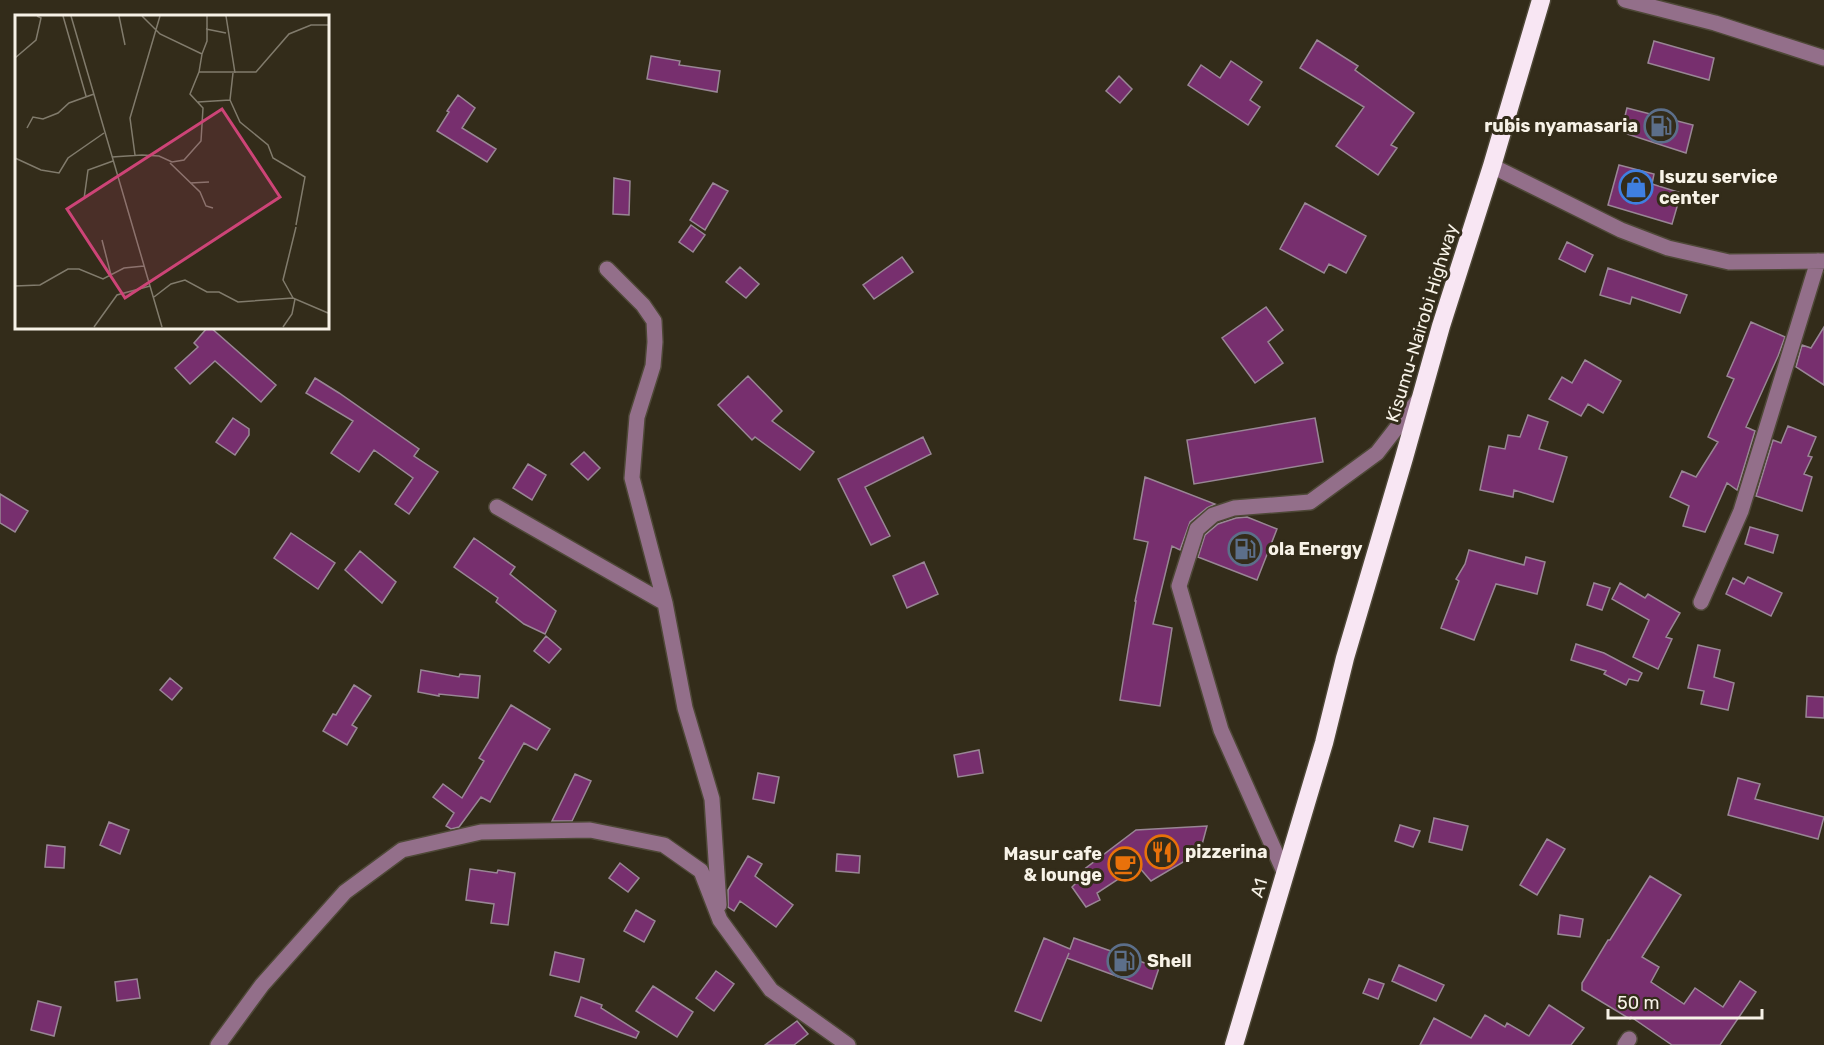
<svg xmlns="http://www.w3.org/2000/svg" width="1824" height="1045" viewBox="0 0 1824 1045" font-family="Rubik,sans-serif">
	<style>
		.building { fill: #772f6e; stroke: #998695; stroke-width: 1.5 }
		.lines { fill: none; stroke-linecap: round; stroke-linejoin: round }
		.minor-casing { stroke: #4e4837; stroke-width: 18 }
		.highway-casing { stroke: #4e4837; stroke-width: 21 }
		.minor { stroke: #936f8a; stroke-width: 15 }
		.highway { stroke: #f8e6f3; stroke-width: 18 }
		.labels { text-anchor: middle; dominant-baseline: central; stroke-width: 6; stroke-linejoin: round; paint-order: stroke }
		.poi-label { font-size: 18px; font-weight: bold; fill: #f7f2e7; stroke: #332c1a; text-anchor: start }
		.street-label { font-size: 18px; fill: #f7f2e7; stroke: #332c1a }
		.inset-road { fill: none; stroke: #817b6c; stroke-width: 1.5 }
		.view { fill: #cd4477; fill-opacity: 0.15; stroke: #cd4477; stroke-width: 3 }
		.inset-edge { fill: none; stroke: #f7f2e7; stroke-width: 3 }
	</style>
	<rect width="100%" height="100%" fill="#332c1a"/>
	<path class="building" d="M1317 40 1358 66 1355 70 1414 113 1391 145 1397 148 1378 175 1336 146 1364 107 1300 68Z
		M1654 41 1714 58 1709 80 1648 63Z
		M651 56 680 61 679 65 720 71 717 92 647 79Z
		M1231 61 1262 82 1250 100 1260 107 1248 125 1188 85 1201 65 1220 78Z
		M1119 76 1132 89 1120 103 1106 91Z
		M458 95 475 108 462 128 496 149 487 162 437 131 449 112 447 111Z
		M1627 108 1693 125 1686 153 1621 132Z
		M1619 165 1654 174 1652 184 1681 193 1672 224 1608 205Z
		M614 178 630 181 629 215 613 214Z
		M713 183 728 191 705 230 690 220Z
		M1305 203 1366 236 1346 273 1329 264 1324 273 1280 249Z
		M691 225 705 235 693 252 679 242Z
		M1567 242 1593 255 1585 272 1559 259Z
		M902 257 913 272 874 299 863 285Z
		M740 267 759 284 746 298 726 282Z
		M1608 268 1687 295 1680 313 1632 297 1630 304 1600 295Z
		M1266 307 1283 330 1268 342 1283 363 1255 383 1222 338Z
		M1751 322 1785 337 1778 356 1746 427 1755 431 1737 490 1727 483 1705 532 1683 526 1689 506 1670 497 1682 471 1696 477 1718 442 1708 437 1734 379 1727 376Z
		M208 327H210L276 385 261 402 215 361 190 384 175 368 198 347 194 343Z
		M1824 327V385L1796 367 1802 345 1811 348Z
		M1585 360 1621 381 1603 413 1588 404 1581 416 1549 399 1562 377 1572 383Z
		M748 376 782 411 772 421 814 452 800 470 755 437 752 440 718 405Z
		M315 378 339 393 419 449 414 456 438 472 409 514 395 504 413 478 374 450 359 472 331 453 353 421 306 393Z
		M1528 415 1548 422 1539 449 1567 457 1553 502 1514 490 1513 497 1480 490 1489 446 1505 449 1508 435 1520 437Z
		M233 418 249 429V435L235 455 216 442Z
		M1315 418 1323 462 1194 484 1187 440Z
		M1788 426 1816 437 1808 456 1812 457 1804 474 1812 477 1802 511 1756 496 1773 440 1781 443Z
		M923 437 931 454 865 487 890 536 871 545 838 479Z
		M584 452 600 468 588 480 571 464Z
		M528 464 546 475 532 500 513 488Z
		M1145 477 1215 504 1207 508 1190 522 1180 550 1172 546 1153 624 1172 628 1160 706 1120 700 1136 601H1135L1148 542 1134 539Z
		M0 494 28 511 15 532 0 523Z
		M1247 517 1277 529 1257 580 1198 557 1205 535 1218 524 1236 518Z
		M1750 527 1778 535 1773 553 1745 544Z
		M291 533 335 563 318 589 274 558Z
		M474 538 515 567 510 574 556 611 545 634 524 624 496 602 498 598 454 567Z
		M1469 550 1524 565 1526 557 1545 562 1537 594 1496 584 1474 640 1441 628 1459 581 1456 579 1465 564Z
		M360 551 396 582 382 603 345 570Z
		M924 562 938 594 907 608 893 576Z
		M1748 577 1782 593 1771 616 1726 594 1733 578 1744 584Z
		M1594 583 1610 588 1602 610 1587 605Z
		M1620 583 1645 598 1648 594 1680 613 1666 637 1672 639 1658 669 1633 657 1649 620 1612 599Z
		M546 636 561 649 549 663 534 651Z
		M1576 644 1604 653 1642 673 1638 681 1629 679 1626 685 1604 674 1606 671 1571 660Z
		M1698 645 1720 650 1714 677 1734 683 1728 710 1701 704 1704 691 1688 688Z
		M421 670 459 677 460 674 480 676 478 698 439 694V696L418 692Z
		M170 678 182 688 172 700 160 690Z
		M354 685 371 696 352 725 357 728 347 745 323 731 333 714 336 715Z
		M1807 696 1824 697V718L1806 717Z
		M511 705 550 729 537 750 524 743 490 802 481 797 459 827 451 829 446 826 454 813 433 797 443 784 462 798 484 761 479 758Z
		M979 750 983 773 958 777 954 755Z
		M758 773 779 777 774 803 753 799Z
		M575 774 591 781 572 821H552Z
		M1738 778 1760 784 1755 799 1824 817 1818 839 1728 815Z
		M1434 818 1468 826 1462 850 1429 842Z
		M109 822 129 830 120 854 100 845Z
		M1400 825 1420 831 1413 847 1395 841Z
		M1207 826 1200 852 1151 881 1138 866 1097 893 1100 900 1086 907 1072 887 1081 878 1078 874 1136 830Z
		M1547 839 1565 849 1537 895 1520 885Z
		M47 845 65 847 64 868 45 867Z
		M837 854 860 856 859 873 836 871Z
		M748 856 762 864 755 876 793 905 776 927 740 901 734 911 728 907V890Z
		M620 863 639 878 628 892 609 878Z
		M470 869 497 873 498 870 515 873 508 925 491 923 494 904 466 900Z
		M1650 876 1681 895 1642 957 1659 967 1651 982 1684 1004 1695 988 1723 1007 1740 981 1756 992 1720 1045H1672L1631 1017 1630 1019 1582 990V983L1608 940H1610Z
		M636 910 655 921 644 942 624 931Z
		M1560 915 1583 919 1580 937 1558 934Z
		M1044 938 1070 949 1074 938 1159 968 1152 989 1067 958 1069 953 1041 1021 1015 1011Z
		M555 952 584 959 579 982 550 975Z
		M1399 965 1444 985 1436 1001 1392 981Z
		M716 971 734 984 714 1011 696 998Z
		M137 979 140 998 117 1001 115 982Z
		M1369 979 1384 984 1378 999 1363 993Z
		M653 986 693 1012 677 1037 636 1011Z
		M581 997 602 1005 601 1008 639 1032 636 1038 575 1016Z
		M38 1001 61 1007 54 1036 31 1030Z
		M1549 1005 1584 1028 1571 1045H1420L1434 1018 1471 1038 1485 1015 1505 1027 1507 1023 1529 1036Z
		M797 1021 808 1034 794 1045H765Z"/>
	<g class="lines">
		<g class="minor-casing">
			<path id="minor" d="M1625 0 1715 23 1824 58
				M1492 166 1621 230 1668 248 1729 262 1824 261
				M607 269 643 305 654 321 655 342 653 366 637 417 632 478 665 603 685 708 712 799 719 905
				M497 507 665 603
				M1701 602 1741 511 1818 261
				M1285 874 1221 730 1179 586 1197 529 1213 515 1234 508 1310 502 1377 453 1419 399
				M218 1045 262 985 345 892 402 850 481 832 590 830 664 845 701 871 720 920 771 990 848 1045
				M1625 1045 1629 1039"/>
		</g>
		<g class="highway-casing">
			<path id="highway" d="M1234 1045 1324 743 1345 658 1404 458 1441 326 1492 166 1541 0"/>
		</g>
		<use href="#minor" class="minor"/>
		<use href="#highway" class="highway"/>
	</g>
	<defs>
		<g id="fuel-ring" transform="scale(1.725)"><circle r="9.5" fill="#332c1a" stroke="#5c6f8a" stroke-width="1.5"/><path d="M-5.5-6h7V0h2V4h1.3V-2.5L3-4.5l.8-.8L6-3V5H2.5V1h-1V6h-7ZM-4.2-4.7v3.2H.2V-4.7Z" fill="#5c6f8a"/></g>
		<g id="shop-ring" transform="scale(1.725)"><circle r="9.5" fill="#332c1a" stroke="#3f7fe0" stroke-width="1.5"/><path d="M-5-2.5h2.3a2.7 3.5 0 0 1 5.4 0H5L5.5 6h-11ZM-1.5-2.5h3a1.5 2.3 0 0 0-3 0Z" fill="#3f7fe0"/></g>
		<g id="restaurant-ring" transform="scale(1.725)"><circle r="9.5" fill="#332c1a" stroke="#e8710a" stroke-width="1.5"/><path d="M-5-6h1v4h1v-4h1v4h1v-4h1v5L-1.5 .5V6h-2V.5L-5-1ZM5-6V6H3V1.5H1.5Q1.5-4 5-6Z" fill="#e8710a"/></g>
		<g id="cafe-ring" transform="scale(1.725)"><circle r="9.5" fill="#332c1a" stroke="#e8710a" stroke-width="1.5"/><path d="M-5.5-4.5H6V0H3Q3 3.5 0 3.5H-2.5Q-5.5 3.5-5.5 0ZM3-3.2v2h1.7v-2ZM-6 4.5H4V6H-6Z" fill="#e8710a"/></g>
	</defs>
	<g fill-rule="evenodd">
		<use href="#fuel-ring" x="1661" y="126"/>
		<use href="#shop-ring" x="1636" y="187"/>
		<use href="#fuel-ring" x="1245" y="549"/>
		<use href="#restaurant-ring" x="1162" y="852"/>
		<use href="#cafe-ring" x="1125" y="864"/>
		<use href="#fuel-ring" x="1124" y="961"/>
	</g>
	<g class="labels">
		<g class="poi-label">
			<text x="1638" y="126" text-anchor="end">rubis nyamasaria</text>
			<text x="1659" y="177">Isuzu service<tspan x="1659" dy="21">center</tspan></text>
			<text x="1268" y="549">ola Energy</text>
			<text x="1185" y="852">pizzerina</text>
			<text x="1102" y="854" text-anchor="end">Masur cafe<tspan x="1102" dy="21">&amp; lounge</tspan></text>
			<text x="1147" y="961">Shell</text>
		</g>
		<g class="street-label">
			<text transform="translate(1422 323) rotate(-73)">Kisumu-Nairobi Highway</text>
			<text transform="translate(1259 888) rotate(-73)">A1</text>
		</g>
	</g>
	<g transform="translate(15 15)">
		<rect width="314" height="314" fill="#332c1a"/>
		<path class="inset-road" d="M48 1 71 81M56 1 147 312M104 1 110 30M127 1 145 19 187 39 184 57M211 1 220 58M191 14 211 18M187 39 192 26V1M0 43 21 25 26 3 22 1M218 58 215 85 225 107 253 130 258 143 290 162 281 210M183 87 215 85M12 113 18 102 28 104 43 98 54 88 79 79M120 140 115 103 145 1M97 142 127 140 144 141 157 147 169 145 186 126 188 93 175 79 184 57H241L274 19 296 10H313M0 143 26 155 44 158 53 143 89 118M155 148 185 177 191 191 198 193M175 168 194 167M69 184 73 155 98 146M87 225 96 260M0 271 25 270 53 254H64L88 264 109 253 129 251M139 282 156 269 170 265 192 277H204L223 287 278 283 313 298M278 283 268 265 281 212M79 312 102 280 135 271M268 312 277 299 280 284"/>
		<path class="view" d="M207 94 265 182 110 283 52 194Z"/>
		<rect width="314" height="314" class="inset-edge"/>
	</g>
	<path d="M1608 1009v9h154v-9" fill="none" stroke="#f7f2e7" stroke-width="3"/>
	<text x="1617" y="1009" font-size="18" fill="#f7f2e7" stroke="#332c1a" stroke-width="4.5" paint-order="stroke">50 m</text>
</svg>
